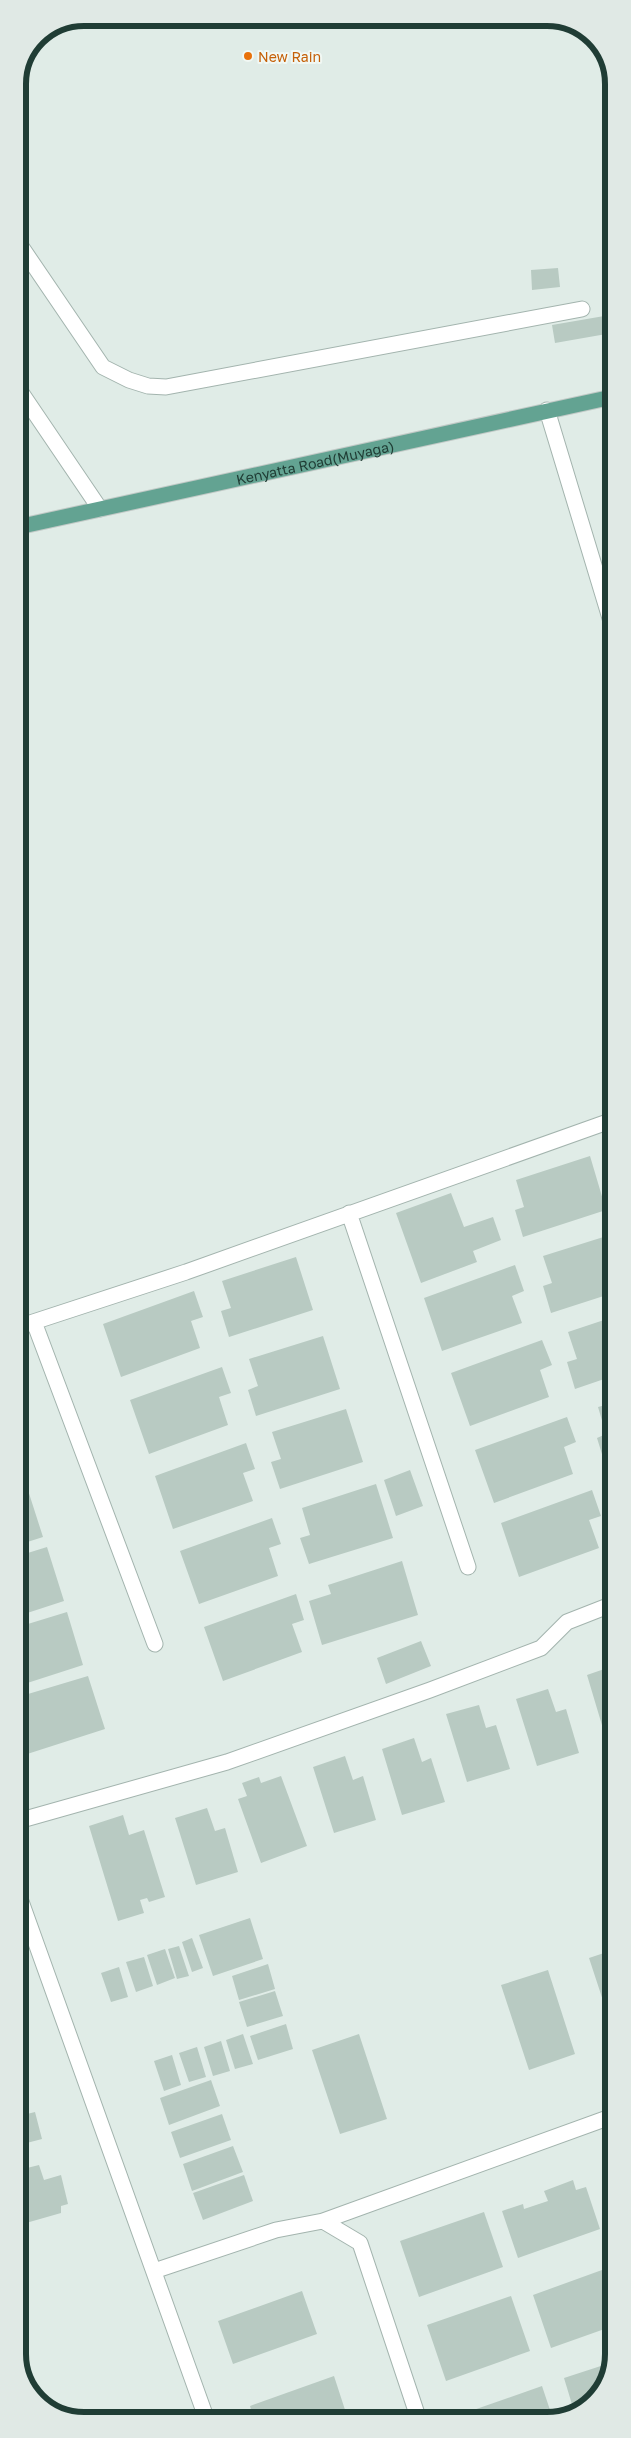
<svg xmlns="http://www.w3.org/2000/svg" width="631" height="2438" viewBox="0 0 631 2438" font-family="'Golos Text',sans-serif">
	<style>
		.building { fill: #b8cac2 }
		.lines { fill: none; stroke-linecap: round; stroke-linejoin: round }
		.minor-casing { stroke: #a3b4ae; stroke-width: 17 }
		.major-casing { stroke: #c1c9c6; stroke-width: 17 }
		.minor { stroke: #fff; stroke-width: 15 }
		.major { stroke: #63a392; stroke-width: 15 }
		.food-dot { fill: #e8710a; stroke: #f1f8f4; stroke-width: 2 }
		.labels { text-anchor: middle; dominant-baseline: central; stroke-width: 4; stroke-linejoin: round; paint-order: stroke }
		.food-label { font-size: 14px; fill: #c56008; stroke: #f1f8f4; text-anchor: start }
		.street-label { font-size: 14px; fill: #203d35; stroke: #f1f8f4 }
		.rim { fill: none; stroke: #203d35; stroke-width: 6 }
	</style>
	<rect width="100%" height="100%" fill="#e0ece7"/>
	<path class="building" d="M612 266V333L555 343 552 325 610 315 602 268Z
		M558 268 560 287 532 290 531 270Z
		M590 1156 606 1210 523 1237 515 1210 524 1207 516 1180Z
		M451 1193 464 1227 493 1217 501 1240 473 1251 477 1262 421 1283 396 1213Z
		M613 1234V1293L551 1313 543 1286 552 1283 543 1256Z
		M296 1257 313 1310 229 1337 221 1311 231 1308 222 1281Z
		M515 1265 524 1291 512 1296 522 1323 442 1351 424 1298Z
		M194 1291 203 1317 191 1321 200 1348 121 1377 103 1324Z
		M613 1317V1376L575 1389 567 1362 577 1359 568 1332Z
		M323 1336 340 1389 256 1416 248 1390 258 1386 249 1359Z
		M542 1340 552 1365 540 1370 549 1397 470 1426 451 1373Z
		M222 1367 231 1393 219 1397 228 1425 149 1454 130 1400Z
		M613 1403V1461L605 1464 597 1438 606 1434 598 1407Z
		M346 1409 363 1462 280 1489 271 1462 281 1459 272 1432Z
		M567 1417 576 1442 564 1447 573 1474 494 1503 475 1450Z
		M246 1443 255 1469 243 1473 253 1501 173 1529 155 1476Z
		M18 1460 23 1474 18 1476Z
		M410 1470 423 1506 396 1516 384 1480Z
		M26 1484 43 1537 18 1545V1486Z
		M376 1484 393 1538 309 1564 300 1538 310 1535 302 1508Z
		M592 1490 601 1516 589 1520 599 1548 519 1577 501 1523Z
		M272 1518 281 1544 269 1548 278 1576 199 1604 180 1551Z
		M47 1547 64 1601 18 1616V1556Z
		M402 1561 418 1615 322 1645 309 1601 331 1594 328 1585Z
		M296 1594 304 1620 292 1624 302 1652 223 1681 204 1627Z
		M67 1612 83 1665 18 1686V1627Z
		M421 1641 431 1666 386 1684 377 1658Z
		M613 1666V1740L607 1742 587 1675Z
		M88 1676 105 1729 21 1756 18 1747V1727L22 1726 18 1714V1697Z
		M548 1689 556 1712 566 1709 579 1753 537 1766 516 1699Z
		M479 1705 486 1728 496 1725 510 1769 467 1782 446 1714Z
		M414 1738 422 1762 431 1758 445 1802 402 1815 382 1749Z
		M345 1756 353 1780 363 1776 376 1820 334 1833 313 1767Z
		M281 1776 307 1846 261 1863 238 1799 247 1796 242 1783 259 1777 261 1783Z
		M207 1808 215 1831 225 1828 238 1872 196 1885 175 1818Z
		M123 1815 129 1835 144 1830 165 1897 149 1902 147 1898 140 1900 144 1913 118 1921 89 1826Z
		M250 1918 263 1959 213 1976 199 1935Z
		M192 1938 203 1968 192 1972 182 1942Z
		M179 1946 189 1976 177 1979 168 1949Z
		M165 1949 175 1978 157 1985 147 1955Z
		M613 1950V2031L589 1958Z
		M144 1957 153 1986 136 1992 126 1962Z
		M268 1964 275 1989 239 2000 232 1976Z
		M119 1967 128 1997 111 2002 101 1973Z
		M548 1970 575 2054 529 2070 501 1985Z
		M275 1991 283 2016 247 2027 239 2002Z
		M286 2024 293 2049 258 2060 250 2036Z
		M243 2034 253 2064 235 2069 226 2040Z
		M359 2034 387 2119 340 2134 312 2050Z
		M221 2041 230 2071 213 2076 204 2047Z
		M197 2047 206 2077 189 2082 179 2053Z
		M172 2055 181 2085 164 2091 154 2061Z
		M211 2080 220 2106 169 2125 160 2098Z
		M35 2112 42 2139 19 2145V2116Z
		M222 2114 231 2140 180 2158 171 2132Z
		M233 2146 243 2172 192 2191 183 2164Z
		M39 2165 44 2180 61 2175 68 2204 61 2206V2213L19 2225V2170Z
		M244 2175 253 2201 203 2220 193 2193Z
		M573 2180 576 2190 586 2187 600 2229 518 2258 502 2211 523 2204 524 2209 548 2201 544 2191Z
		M484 2212 503 2267 419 2297 400 2241Z
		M613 2266V2326L551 2348 533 2295Z
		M302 2291 317 2334 233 2364 218 2321Z
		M511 2296 530 2351 446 2381 427 2325Z
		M610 2363 597 2398 574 2411 564 2378Z
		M334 2376 348 2419 254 2420 250 2406Z
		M542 2386 553 2419H463L462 2414Z"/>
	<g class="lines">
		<g class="minor-casing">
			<path id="minor" d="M18 242 103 367 129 380 148 386 166 387 582 309
				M18 388 100 509
				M547 410 613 628
				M349 1213 468 1567
				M34 1322 155 1644
				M18 1327 186 1272 613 1120
				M18 1821 227 1762 430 1690 541 1648 567 1622 613 1604
				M18 1893 207 2420
				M323 2221 613 2116
				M154 2271 276 2230 323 2221 360 2243 419 2420"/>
		</g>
		<g class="major-casing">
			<g id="major">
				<path id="s1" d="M18 527 612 397"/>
			</g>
		</g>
		<use href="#minor" class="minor"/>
		<use href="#major" class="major"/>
	</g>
	<circle class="food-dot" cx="248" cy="56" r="5"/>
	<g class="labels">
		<g class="food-label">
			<text x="258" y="56">New Rain</text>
		</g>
		<g class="street-label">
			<text stroke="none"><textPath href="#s1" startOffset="304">Kenyatta Road(Muyaga)</textPath></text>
		</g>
	</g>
	<path d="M0 0H631V2438H0ZM84 26H547A58 58 0 0 1 605 84V2354A58 58 0 0 1 547 2412H84A58 58 0 0 1 26 2354V84A58 58 0 0 1 84 26Z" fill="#e0e9e5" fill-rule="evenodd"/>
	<path class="rim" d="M84 26H547A58 58 0 0 1 605 84V2354A58 58 0 0 1 547 2412H84A58 58 0 0 1 26 2354V84A58 58 0 0 1 84 26Z"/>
</svg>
